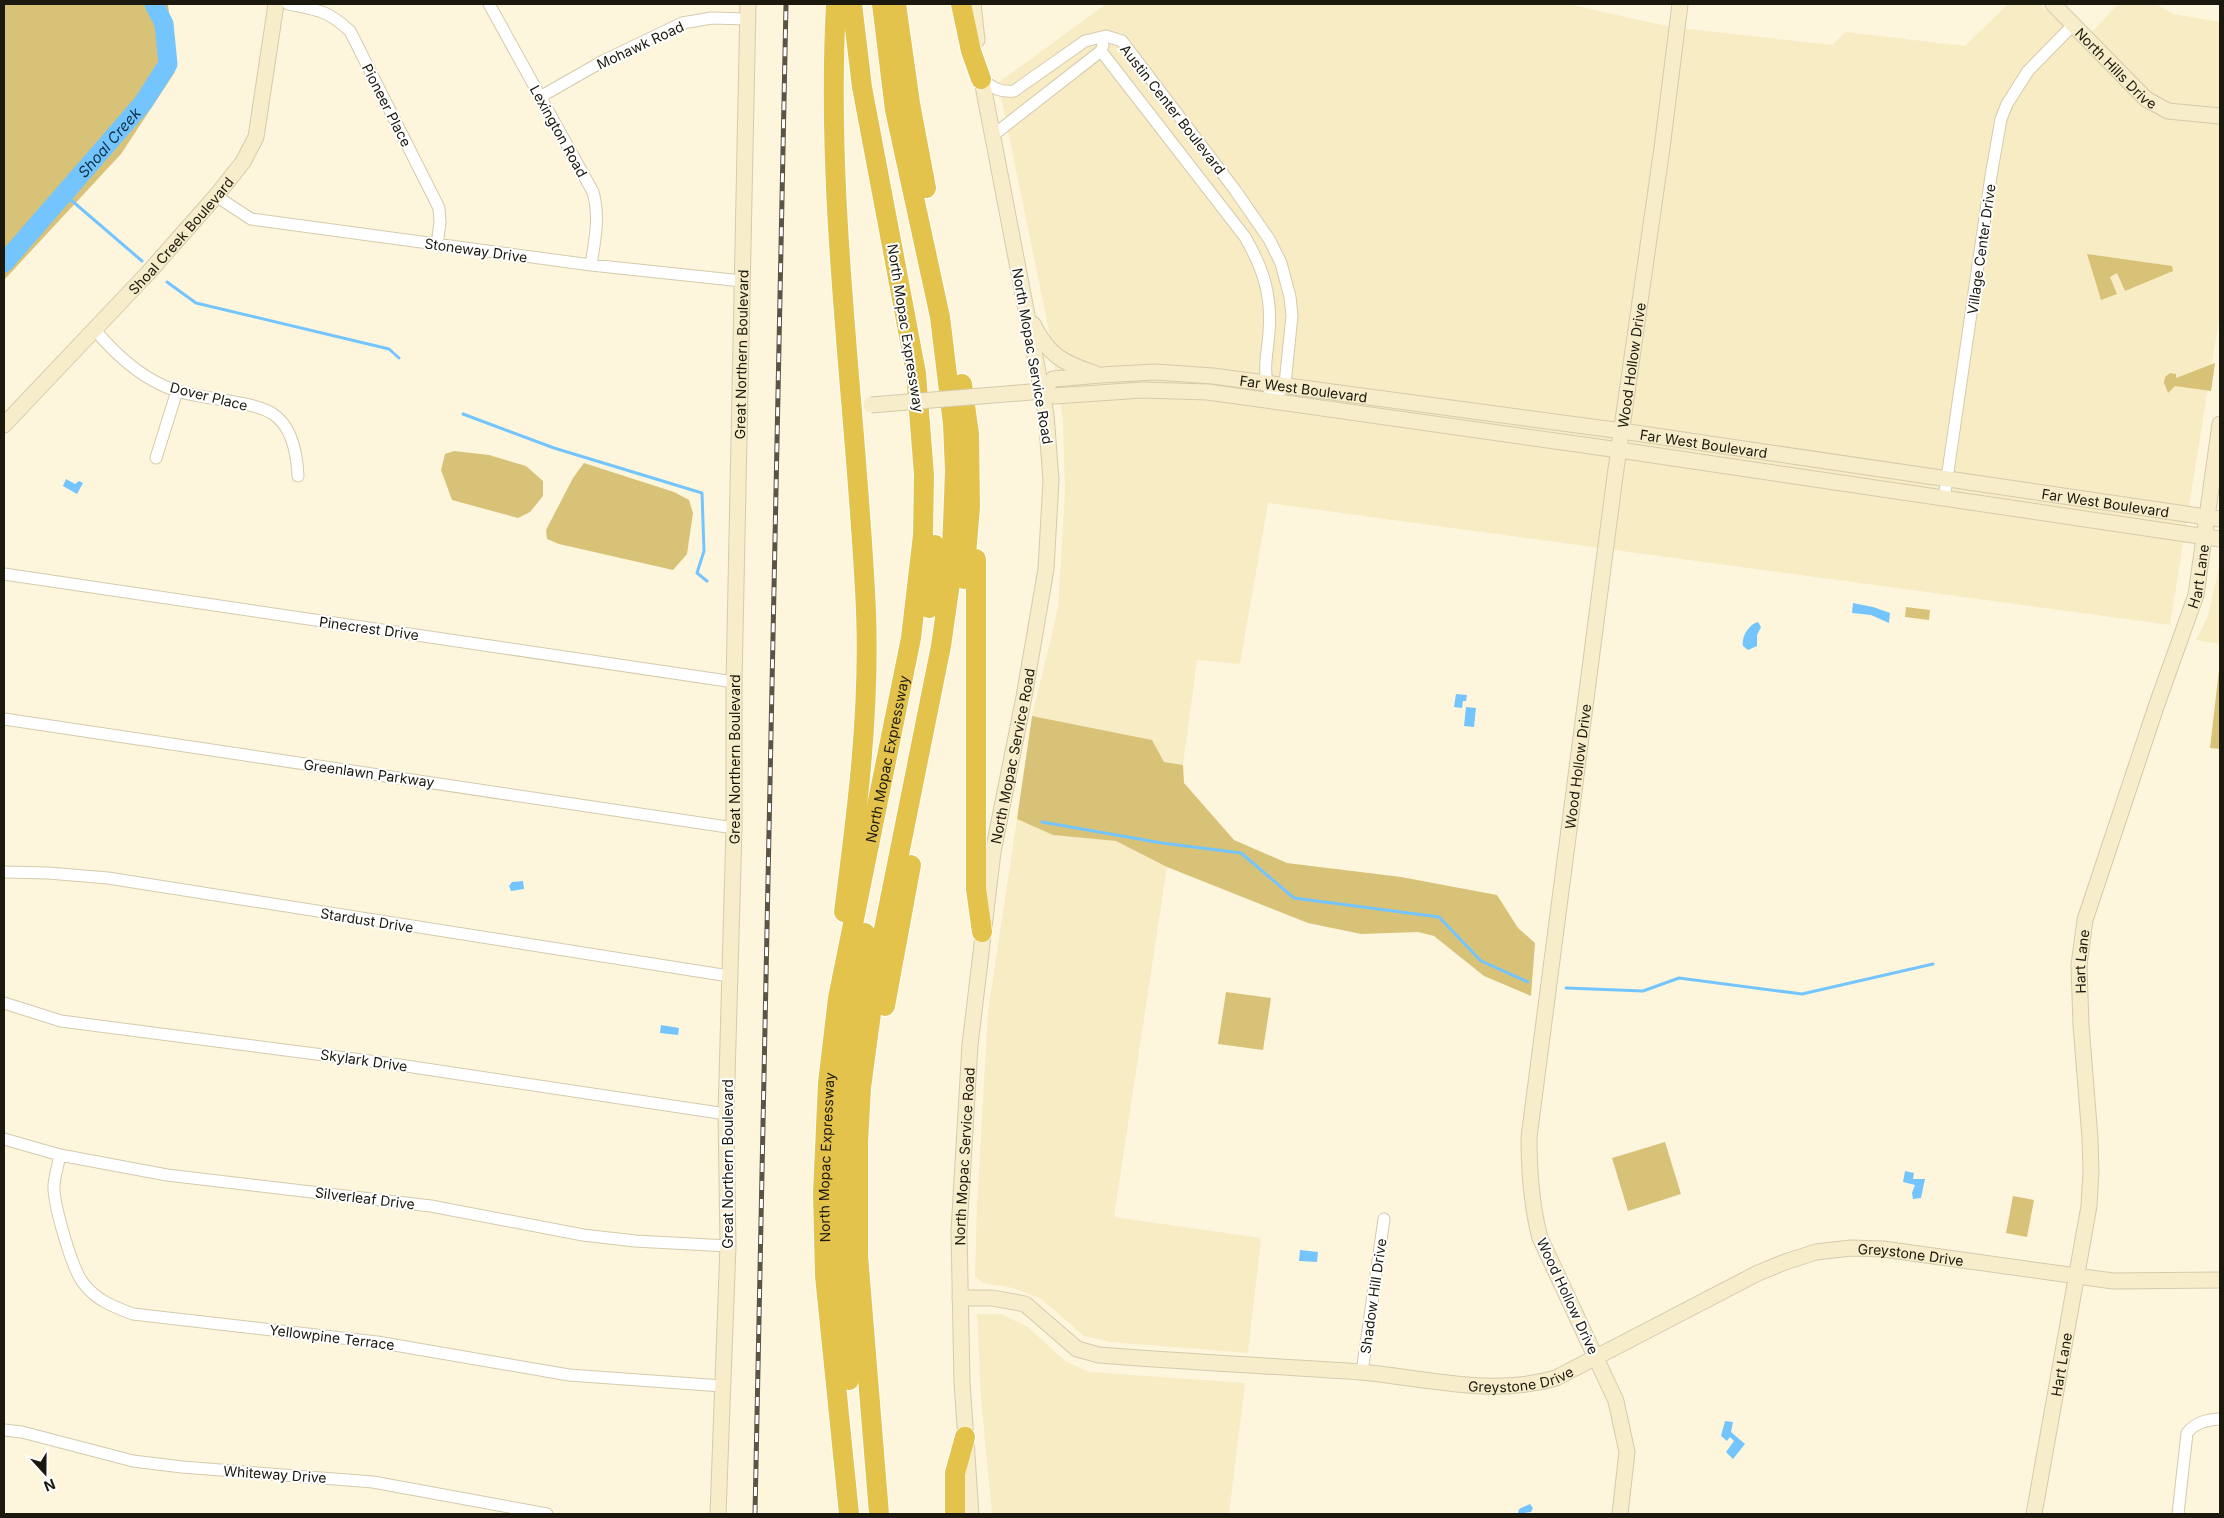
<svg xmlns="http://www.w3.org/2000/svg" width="2224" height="1518" viewBox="0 0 2224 1518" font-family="Inter,sans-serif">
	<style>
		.built { fill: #f8ecc5 }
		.green { fill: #d8c277 }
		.water { fill: #74c5fe }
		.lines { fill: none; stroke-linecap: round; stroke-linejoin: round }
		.stream { stroke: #74c5fe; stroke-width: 3 }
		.river { stroke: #74c5fe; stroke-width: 19 }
		.street-casing { stroke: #d4cbad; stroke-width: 13 }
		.secondary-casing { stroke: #d4cbad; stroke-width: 17 }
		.highway-casing { stroke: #fff; stroke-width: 22 }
		.street { stroke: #fff; stroke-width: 11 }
		.secondary { stroke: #f7edca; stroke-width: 15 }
		.highway { stroke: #e4c34d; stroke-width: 20 }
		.rail-casing { stroke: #595446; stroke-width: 5 }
		.rail { stroke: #fff; stroke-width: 3; stroke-dasharray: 9; stroke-linecap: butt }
		.secondary-bridge-casing { stroke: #d4cbad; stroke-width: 17; stroke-linecap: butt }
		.secondary-bridge { stroke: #f7edca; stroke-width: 15 }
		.labels { text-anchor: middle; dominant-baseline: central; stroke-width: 4; stroke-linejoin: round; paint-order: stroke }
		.street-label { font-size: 14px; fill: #1b180d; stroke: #fff }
		.water-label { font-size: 15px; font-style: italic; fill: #0d3148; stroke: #fff }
	</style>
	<rect width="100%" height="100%" fill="#fdf6dd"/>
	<path class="built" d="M1106 4H1568L1671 27 1832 45 1846 32 1965 46 2008 4H2040L2081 44 2118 4H2155L2174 14 2220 22V313L2170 625 1268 503 1240 664 1197 660 1183 765 1164 762 1152 740 1032 716 1058 608 1065 493 1063 421 1048 326 998 83Z
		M2220 564V644L2196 640 2208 616Z
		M1017 819 1053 835 1116 841 1167 867 1114 1217 1261 1238 1248 1353 1110 1342 1084 1336 1040 1298 1013 1288 983 1283 975 1277 977 1205 988 1012Z
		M977 1314H1001L1028 1327 1065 1361 1089 1372 1245 1383 1229 1514H992L981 1398Z"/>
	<path class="green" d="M4 4H168L175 72 121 154 4 280Z
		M2087 254 2172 266 2173 271 2125 291 2117 273 2110 277 2117 294 2101 300Z
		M2215 363 2211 391 2175 386 2168 393 2164 383 2165 377 2170 373 2176 374V378Z
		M454 451 489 455 526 466 543 481V496L530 512 518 518 452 500 441 470 445 454Z
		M584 463 674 492 689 500 693 513 687 554 673 570 559 544 547 539 546 530 573 478Z
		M1906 607 1930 610 1929 620 1905 617Z
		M2219 670H2220V749L2210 748Z
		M1032 716 1152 740 1164 762 1183 765 1184 783 1234 840 1287 863 1401 877 1497 895 1518 928 1535 943 1531 996 1484 976 1434 936 1418 932 1361 934 1308 923 1167 867 1116 841 1053 835 1017 819Z
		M1226 992 1271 998 1263 1050 1218 1044Z
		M1665 1142 1681 1194 1628 1211 1612 1158Z
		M2013 1196 2034 1200 2027 1237 2006 1233Z"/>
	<path class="water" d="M66 479 75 484 79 481 83 483 77 494 63 486Z
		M1853 603 1873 607 1890 613 1889 623 1871 615 1852 613Z
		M1758 622 1761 627 1757 635V646L1748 650 1743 646C1741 637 1749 624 1758 622Z
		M1456 694 1467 695 1466 701H1463L1462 708 1454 707Z
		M1466 707 1476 708 1474 727 1464 726Z
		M523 881 524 889 511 891 509 886 512 882Z
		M661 1025 679 1028 678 1035 660 1033Z
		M1905 1171 1914 1173 1913 1179H1925L1921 1198 1913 1199 1912 1193 1915 1185 1903 1182Z
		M1300 1250 1318 1252 1317 1262 1299 1261Z
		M1725 1421 1733 1422 1731 1432 1745 1444 1733 1459 1726 1452 1734 1441 1730 1437 1727 1441 1721 1436Z
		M1530 1504 1533 1508 1531 1512 1518 1514 1519 1509Z"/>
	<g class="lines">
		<path class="stream" d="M64 194 142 261
			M167 282 196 303 389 349 399 358
			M463 414 554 448 702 493 704 551 697 573 707 581
			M1042 822 1162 843 1241 853 1294 898 1439 917 1481 961 1528 982
			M1566 988 1643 991 1679 978 1802 994 1933 964"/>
		<path class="river" id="s1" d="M4 263 143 103 168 64 164 24 154 4"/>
		<g class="street-casing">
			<path id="street" d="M288 4C318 10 327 10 350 31L439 208 440 223 437 245
				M489 4 593 192C600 217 595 239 591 265
				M1101 51 1245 237C1263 268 1272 295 1269 332 1268 351 1262 370 1269 389
				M981 79C992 87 1000 93 1014 91L1085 41 1106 36 1122 41 1235 190 1269 239 1281 263 1290 297 1292 315 1285 384 1273 401
				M540 97 603 61 682 23 712 18 747 19
				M992 136 1101 51 1103 45
				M216 196 251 219 591 265 742 281
				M95 330C116 355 145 381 177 391 202 399 254 401 273 414 293 427 297 455 298 476
				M156 458 177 391
				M1944 499 1991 176 2001 119 2007 104 2028 71 2074 24
				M4 574 734 682
				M4 719 734 828
				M4 872 48 873 108 878 729 976
				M4 1003 61 1021 393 1064 726 1114
				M4 1139 60 1155 167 1175 431 1206 583 1235 635 1241 728 1246
				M60 1155C58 1165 55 1175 54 1185 53 1203 72 1270 84 1284 96 1300 114 1307 133 1314L377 1342 569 1375 722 1386
				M1362 1372 1384 1219
				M4 1430 22 1432 133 1461 182 1467 373 1482 547 1514
				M2178 1514 2187 1433C2196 1422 2206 1420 2220 1419"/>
		</g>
		<g class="secondary-casing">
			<g id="secondary">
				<path d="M973 4 977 40"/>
				<path id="s2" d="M2053 4 2146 99 2168 111 2220 116"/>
				<path d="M1033 324C1048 355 1063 363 1094 373"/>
				<path id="s3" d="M1042 391 1053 379 1101 375 1155 372 1213 376 1622 431 2220 519"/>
				<path d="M1019 393 1042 391 1055 396 1142 390 1208 392 1619 450 2220 539"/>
				<path id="s4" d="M4 425 148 273 216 196 243 162 256 137 276 4"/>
				<path id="s5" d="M960 1298H992L1025 1304 1077 1349 1099 1355C1186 1362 1273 1366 1361 1372 1427 1378 1491 1397 1556 1378L1758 1273 1785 1262 1816 1252 1851 1248 1883 1249 2113 1281 2220 1280"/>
				<path id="s6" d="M718 1514 728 1246 726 1114 734 828V682L748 4"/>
				<path id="s7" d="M971 1514 962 1382 959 1231 970 1045 993 852 1024 697 1046 569 1051 480 1046 414 980 70"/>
				<path id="s8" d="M1620 1514 1627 1452 1616 1401 1540 1238C1531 1204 1529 1172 1529 1137L1615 476 1662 148 1680 4"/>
				<path id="s9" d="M2034 1514 2089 1206 2091 1171 2090 1138 2081 1025 2079 965 2085 920 2157 704 2196 595 2220 424"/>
			</g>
		</g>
		<g class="highway-casing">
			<g id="highway">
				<path d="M836 4C825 207 857 409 866 611 870 712 857 812 844 912"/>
				<path d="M896 4 910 103 926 188"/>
				<path d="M961 4 971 51 981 79"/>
				<path d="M962 384 969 434 970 507 964 579"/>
				<path d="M976 559V889L982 932"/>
				<path d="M929 608 935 545"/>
				<path d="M885 1006 911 865"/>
				<path d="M849 1380C835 1226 835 1085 865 933"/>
				<path id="s10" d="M849 1514 825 1276 823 1193 828 1083 838 998 911 638 923 535 924 475 916 373 862 87 852 4"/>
				<path d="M879 1514 858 1255V1143L861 1088 879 954 941 646 951 576 955 471 953 424 940 317 895 110 882 4"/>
				<path d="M955 1514V1473L965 1437"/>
			</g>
		</g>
		<use href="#street" class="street"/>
		<use href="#secondary" class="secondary"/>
		<use href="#highway" class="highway"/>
		<g class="rail-casing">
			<path id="rail" d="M755 1514 786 4"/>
		</g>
		<use href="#rail" class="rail"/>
		<g class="secondary-bridge-casing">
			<path id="secondary-bridge" d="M871 405 1019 393"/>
		</g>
		<use href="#secondary-bridge" class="secondary-bridge"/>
	</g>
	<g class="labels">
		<g class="street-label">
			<text transform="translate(640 45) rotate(-25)">Mohawk Road</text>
			<text stroke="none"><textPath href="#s2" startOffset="90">North Hills Drive</textPath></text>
			<text transform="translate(387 105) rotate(63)">Pioneer Place</text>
			<text transform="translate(1173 109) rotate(52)">Austin Center Boulevard</text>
			<text transform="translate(559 131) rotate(61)">Lexington Road</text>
			<text stroke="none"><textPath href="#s4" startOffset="259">Shoal Creek Boulevard</textPath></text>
			<text transform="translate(1981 249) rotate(-82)">Village Center Drive</text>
			<text transform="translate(476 250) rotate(8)">Stoneway Drive</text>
			<text transform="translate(906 328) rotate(81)">North Mopac Expressway</text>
			<text stroke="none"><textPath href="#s6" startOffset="1160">Great Northern Boulevard</textPath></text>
			<text transform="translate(1033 356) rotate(80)">North Mopac Service Road</text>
			<text stroke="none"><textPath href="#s8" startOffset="1175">Wood Hollow Drive</textPath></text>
			<text stroke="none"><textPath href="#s3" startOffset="268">Far West Boulevard</textPath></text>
			<text transform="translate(209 396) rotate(14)">Dover Place</text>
			<text stroke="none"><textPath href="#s3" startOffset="672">Far West Boulevard</textPath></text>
			<text stroke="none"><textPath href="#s3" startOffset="1078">Far West Boulevard</textPath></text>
			<text stroke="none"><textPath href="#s9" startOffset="962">Hart Lane</textPath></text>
			<text transform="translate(369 628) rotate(8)">Pinecrest Drive</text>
			<text stroke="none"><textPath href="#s7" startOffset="762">North Mopac Service Road</textPath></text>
			<text stroke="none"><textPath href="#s10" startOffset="762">North Mopac Expressway</textPath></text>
			<text stroke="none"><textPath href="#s6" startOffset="755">Great Northern Boulevard</textPath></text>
			<text stroke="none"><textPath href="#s8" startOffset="770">Wood Hollow Drive</textPath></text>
			<text transform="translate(369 773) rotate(8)">Greenlawn Parkway</text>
			<text transform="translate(367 920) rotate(9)">Stardust Drive</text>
			<text stroke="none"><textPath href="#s9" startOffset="558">Hart Lane</textPath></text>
			<text transform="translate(364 1060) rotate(8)">Skylark Drive</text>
			<text stroke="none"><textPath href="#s10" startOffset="358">North Mopac Expressway</textPath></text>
			<text stroke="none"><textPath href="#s7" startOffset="358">North Mopac Service Road</textPath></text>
			<text transform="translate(727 1164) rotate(-90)">Great Northern Boulevard</text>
			<text transform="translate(365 1198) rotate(7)">Silverleaf Drive</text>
			<text stroke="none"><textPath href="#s5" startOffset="1001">Greystone Drive</textPath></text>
			<text transform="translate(1373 1296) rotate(-82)">Shadow Hill Drive</text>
			<text transform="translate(1568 1296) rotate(65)">Wood Hollow Drive</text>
			<text transform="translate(332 1337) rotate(7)">Yellowpine Terrace</text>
			<text stroke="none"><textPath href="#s9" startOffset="152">Hart Lane</textPath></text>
			<text stroke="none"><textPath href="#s5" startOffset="581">Greystone Drive</textPath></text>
			<text transform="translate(275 1474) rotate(4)">Whiteway Drive</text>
		</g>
		<g class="water-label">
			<text stroke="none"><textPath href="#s1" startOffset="160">Shoal Creek</textPath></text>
		</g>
	</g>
	<rect width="2224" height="1518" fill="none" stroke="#1b180d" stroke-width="10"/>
	<g transform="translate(45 1473) rotate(159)" stroke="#ffffff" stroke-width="4" paint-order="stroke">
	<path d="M0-4L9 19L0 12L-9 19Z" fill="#1b180d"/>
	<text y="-8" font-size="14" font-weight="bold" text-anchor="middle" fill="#1b180d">N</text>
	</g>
</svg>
